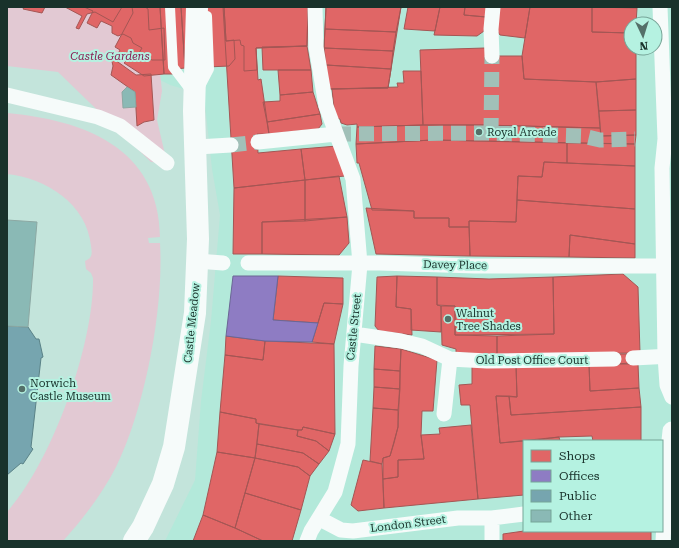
<svg xmlns="http://www.w3.org/2000/svg" width="679" height="548" viewBox="0 0 679 548" font-family="'Roboto Serif',serif">
	<style>
		.built { fill: #b3e9da; fill-rule: evenodd }
		.green { fill: #e2c9d3 }
		.shops { fill: #e06666; stroke: #a45654 }
		.offices { fill: #8e7cc3; stroke: #6b6695 }
		.public { fill: #76a5af; stroke: #5a8287 }
		.building { fill: #8ab9b5; stroke: #8ca8a3 }
		.lines { fill: none; stroke-linecap: round; stroke-linejoin: round }
		.pedestrian-tunnel { stroke: #a1c0b8; stroke-width: 15; stroke-dasharray: 15 8; stroke-linecap: butt }
		.service { stroke: #f6fbfa; stroke-width: 10 }
		.pedestrian { stroke: #f6fbfa; stroke-width: 15 }
		.minor { stroke: #f6fbfa; stroke-width: 19 }
		.tertiary { stroke: #f6fbfa; stroke-width: 22 }
		.poi-dot { fill: #547069; stroke: #b5f2e1; stroke-width: 1.5 }
		.labels { text-anchor: middle; dominant-baseline: central; stroke-width: 4; stroke-linejoin: round; paint-order: stroke }
		.park-label { font-size: 11px; font-style: italic; fill: #8a1e53; stroke: #b5f2e1 }
		.poi-label { font-size: 11px; fill: #19322b; stroke: #b5f2e1; text-anchor: start }
		.street-label { font-size: 11px; fill: #19322b; stroke: #b5f2e1 }
	</style>
	<rect width="100%" height="100%" fill="#c3e4db"/>
	<path class="built" d="M7 7H672V541H165L195 480 201 401 211 321 220 215 212 169 204 95 170 85 58 27ZM631 24H655V48H631ZM524 441H662V531H524Z"/>
	<path class="green" d="M7 7H150L154 18 162 91 157 120 167 163 151 162 58 72 7 66Z
		M7 113C83 120 159 147 160 237L148 238 149 243H160C164 308 145 408 116 467 102 494 83 519 63 541H7V512C52 462 94 345 93 278L91 273 86 269 85 261C93 258 92 253 91 246 87 204 46 178 7 174Z"/>
	<path class="shops" d="M24 7H45L42 13 23 9Z
		M65 7H122L113 22 95 12 87 14 79 29 76 28 82 16Z
		M84 7H145L148 9 149 30 164 28 165 60H152L139 53 142 48 133 43 131 38 123 34 118 36 112 33V26L101 21 97 28 87 23 93 11Z
		M132 7H160L164 74 144 76 124 63 128 59 118 54 120 50 115 47 133 13Z
		M160 7H181L185 68 175 69V74H164Z
		M181 7H224L226 41 234 40 235 59 229 66 185 68Z
		M223 7H308L307 46 256 48 258 80 261 79 269 134H257L258 153 301 149 305 180 234 188Z
		M224 7H308L307 46 256 48 257 70 244 71V46L241 45 240 40 226 41Z
		M326 7H401L396 32 325 29Z
		M326 7H401L388 88 328 89 324 48Z
		M408 7H440L435 31 404 29Z
		M440 7H465L464 15 486 17 484 31 477 36 434 35Z
		M465 7H487L486 17 464 15Z
		M499 7H530L525 38 500 35 495 28Z
		M530 7H592V32L631 33V48H636V79L596 82 524 79 522 56Z
		M592 7 637 8 636 24H631V33L592 32Z
		M325 29 396 32 393 51 324 48Z
		M307 46 311 70H263L262 47Z
		M324 48 393 51 391 69 326 65Z
		M485 48 492 56H522L524 79 596 82 600 128 482 125H423L420 50Z
		M111 57 136 75 151 74 154 120 144 122 137 126 135 92 111 75 113 66Z
		M326 65 391 69 388 88 328 89Z
		M278 70H311L313 92 280 95Z
		M403 71H421L423 125 357 127V124L347 125 341 123 340 119 335 118 332 89 398 87 397 83H404Z
		M636 79V110L599 111 596 82Z
		M313 92 320 114 267 122 263 102 280 101V95Z
		M636 110V135L601 136 599 111Z
		M320 114 322 124 318 129 269 134 267 122Z
		M423 125H482L600 128 601 136 636 135 635 144 433 140 356 144 357 127Z
		M433 140 567 143V163L544 162 542 177 518 176 516 222 469 221V227H449V218H414V211L372 210 359 163H357L356 144Z
		M567 143 635 144V166L567 163Z
		M337 146 345 176 305 180 301 149Z
		M544 162 635 166V209L517 200 518 176 542 177Z
		M339 176 347 217 305 221V180Z
		M305 180V221L262 222V254H233L234 188Z
		M517 200 635 209V244L570 235 569 257 470 256 469 221 516 222Z
		M366 208 414 211V218H449V227H469L470 256 376 254Z
		M347 217 349 243 339 255 262 254V222Z
		M570 235 635 244V258L569 257Z
		M623 274 638 287 640 353 497 354V336L554 334 553 277Z
		M278 276 343 278V304L324 303 318 323 273 320Z
		M397 276 437 277V305L441 306V332L411 330V309L396 307Z
		M397 276 396 307 411 309 412 335 379 331 375 326 377 277Z
		M437 277 489 279 553 277 554 334 455 335V306L437 305Z
		M324 303 343 304 334 344 312 342Z
		M441 306H455V335L497 336V354L456 353V349L442 345Z
		M226 336 265 341 263 360 225 355Z
		M265 341 334 344 335 434 303 427 302 430H298L256 423V419L220 412 225 355 263 360Z
		M375 346 401 349 400 371 374 369Z
		M401 349 437 360 433 411H422L421 435 424 459 398 460V477L383 479V458L390 456 398 427Z
		M614 354H633V363L614 364Z
		M589 364 590 391 639 388 641 407 511 415 509 396 517 397 516 365Z
		M589 364H638L639 388 590 391Z
		M472 365H516L517 397 496 396 500 443 536 440 524 441V495L478 499 470 405H461L459 385 472 384Z
		M374 369 400 371V389L374 387Z
		M374 387 400 389 398 410 373 408Z
		M496 396H509L511 415 641 407V441H593L592 436 559 437 500 443Z
		M373 408 398 410V427L394 443 390 456 383 458 382 464 370 461Z
		M220 412 256 419V423L259 424 255 458 217 452Z
		M259 424 298 430 297 436 316 441 329 451 319 464 303 453 257 444Z
		M471 425 478 499 384 508 383 479 398 477V460L424 459 421 435 440 434 439 428Z
		M303 427 335 434 329 451 316 441 297 436 298 430H302Z
		M559 437 560 441H536V440Z
		M257 444 303 453 319 464 310 476 298 467 255 458Z
		M217 452 255 458 235 528 203 515Z
		M255 458 298 467 310 476 301 510 245 493Z
		M363 460 382 464 384 508 358 511 351 505Z
		M245 493 301 510 292 541H263L235 528Z
		M203 515 235 528 263 541H193Z
		M524 531H651V541H503V534Z"/>
	<path class="offices" d="M233 276H278L273 320 318 323 312 342 265 341 226 336Z"/>
	<path class="public" d="M7 326 28 327 36 339H39L43 357 41 358 31 447 33 449 23 464 21 463 7 475Z"/>
	<path class="building" d="M127 87 135 92 136 107 123 108 122 92Z
		M7 220 37 222 28 327 7 326Z"/>
	<g class="lines">
		<path class="pedestrian-tunnel" d="M491 133 492 56
			M336 134 491 133 583 136 600 140 635 139
			M231 145 258 142"/>
		<path class="service" d="M170 7 173 67 195 96 209 69 207 16"/>
		<path class="pedestrian" d="M660 7 665 139 662 168 665 356 667 385 672 397
			M492 56 491 29 493 7
			M7 95 98 117 120 126 167 163
			M258 142 336 134
			M197 147 231 145
			M197 261 223 263
			M248 263H380L475 266H672
			M354 334 401 341 422 346 450 359 487 361 614 359
			M633 358 672 356
			M444 414 450 359
			M492 518V541
			M320 519 341 530 353 531 458 518H492L524 514
			M307 541 311 531 335 492 348 444 351 366 360 264 353 179 326 106 316 47 315 7
			M663 541 666 492"/>
		<path class="minor" d="M666 492 672 431"/>
		<path class="tertiary" d="M134 541 143 527 163 484 174 447 195 313 198 239 194 111 197 7"/>
	</g>
	<g class="poi-dot">
		<circle cx="479" cy="132" r="4"/>
		<circle cx="448" cy="319" r="4"/>
		<circle cx="22" cy="389" r="4"/>
	</g>
	<g class="labels">
		<g class="park-label">
			<text x="110" y="56">Castle Gardens</text>
		</g>
		<g class="poi-label">
			<text x="487" y="132">Royal Arcade</text>
			<text x="456" y="313">Walnut<tspan x="456" dy="13">Tree Shades</tspan></text>
			<text x="30" y="383">Norwich<tspan x="30" dy="13">Castle Museum</tspan></text>
		</g>
		<g class="street-label">
			<text transform="translate(455 265) rotate(1)">Davey Place</text>
			<text transform="translate(192 323) rotate(-84)">Castle Meadow</text>
			<text transform="translate(354 327) rotate(-84)">Castle Street</text>
			<text x="532" y="360">Old Post Office Court</text>
			<text transform="translate(408 524) rotate(-7)">London Street</text>
		</g>
	</g>
	<rect width="679" height="548" fill="none" stroke="#19322b" stroke-width="16"/>
	<rect x="523" y="440" width="140" height="92" fill="#b5f2e1" stroke="#77a598"/>
	<rect x="531" y="450" width="20" height="12" fill="#e06666" stroke="#77a598"/>
	<text x="559" y="460" font-size="12" fill="#19322b">Shops</text>
	<rect x="531" y="470" width="20" height="12" fill="#8e7cc3" stroke="#77a598"/>
	<text x="559" y="480" font-size="12" fill="#19322b">Offices</text>
	<rect x="531" y="490" width="20" height="12" fill="#76a5af" stroke="#77a598"/>
	<text x="559" y="500" font-size="12" fill="#19322b">Public</text>
	<rect x="531" y="510" width="20" height="12" fill="#8ab9b5" stroke="#77a598"/>
	<text x="559" y="520" font-size="12" fill="#19322b">Other</text>
	<g transform="translate(643 36) rotate(176)"><circle r="19" fill="#b5f2e1" stroke="#77a598"/>
	<path d="M0-3L7 15L0 10L-7 15Z" fill="#547069"/>
	<text y="-6" font-size="11" font-weight="bold" text-anchor="middle" fill="#19322b">N</text>
	</g>
</svg>
